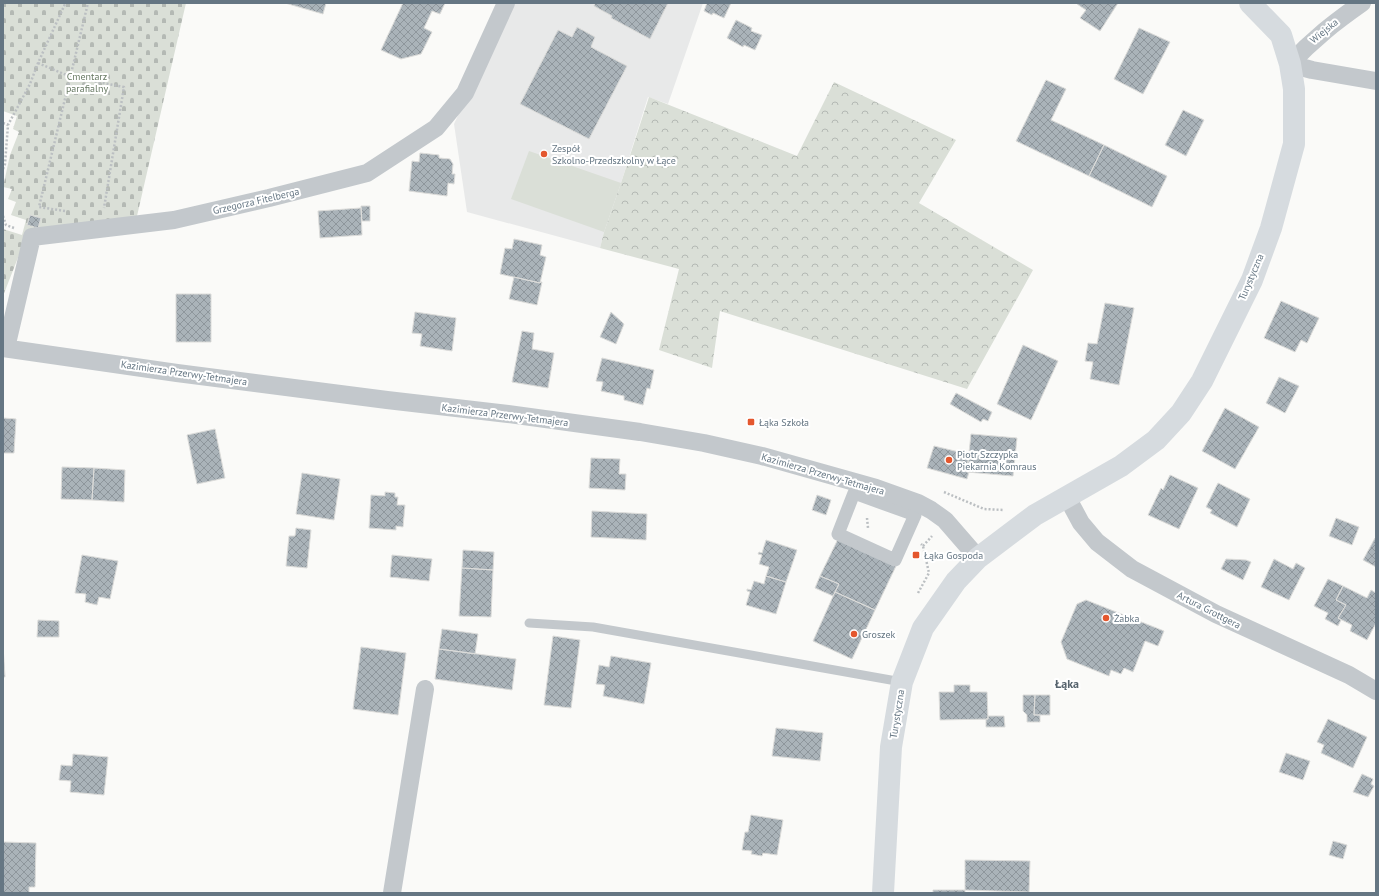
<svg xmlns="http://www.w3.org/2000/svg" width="1379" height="896" viewBox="0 0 1379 896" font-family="'PT Sans',sans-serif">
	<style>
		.built { fill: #e8e9e9 }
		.green { fill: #dadfd7 }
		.forest { fill: url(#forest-crowns) }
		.cemetery { fill: url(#cemetery-stones) }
		.building { fill: url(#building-cross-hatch); stroke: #dcdcda }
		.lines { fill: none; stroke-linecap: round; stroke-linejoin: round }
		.path { stroke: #bbbfc2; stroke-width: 2.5; stroke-dasharray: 2 2; stroke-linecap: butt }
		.service { stroke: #c3c8cc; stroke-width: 9 }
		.pedestrian { stroke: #c3c8cc; stroke-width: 13 }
		.minor { stroke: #c3c8cc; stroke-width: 18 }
		.secondary { stroke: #d6dbdf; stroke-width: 22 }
		.poi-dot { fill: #e4572e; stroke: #fff; stroke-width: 1.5 }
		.labels { text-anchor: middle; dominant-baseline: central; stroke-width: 4; stroke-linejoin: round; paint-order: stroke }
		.street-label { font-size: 10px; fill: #657683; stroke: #fff }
		.park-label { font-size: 10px; fill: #687a64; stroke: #fff }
		.poi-label { font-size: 10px; fill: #657683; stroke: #fff; text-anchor: start }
		.quarter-label { font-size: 12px; font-weight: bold; fill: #57646e; stroke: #fff }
	</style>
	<defs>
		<pattern id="forest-crowns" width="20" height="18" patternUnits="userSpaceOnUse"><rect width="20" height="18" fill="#dadfd7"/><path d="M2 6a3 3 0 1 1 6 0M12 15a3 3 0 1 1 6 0" fill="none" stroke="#b4b9b4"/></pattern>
		<pattern id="cemetery-stones" width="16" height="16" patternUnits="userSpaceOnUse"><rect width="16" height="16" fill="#dadfd7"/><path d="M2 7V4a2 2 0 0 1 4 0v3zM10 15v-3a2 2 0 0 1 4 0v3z" fill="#b4b9b4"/></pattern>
		<pattern id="building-cross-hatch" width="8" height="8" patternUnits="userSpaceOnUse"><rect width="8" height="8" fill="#aab3b9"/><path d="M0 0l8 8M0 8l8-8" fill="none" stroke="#8e969c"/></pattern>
	</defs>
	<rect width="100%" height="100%" fill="#fafaf8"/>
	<path class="built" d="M511 3H703L668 104 648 97 621 183 604 232 600 248 467 212 454 124Z"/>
	<path class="green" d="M529 151 621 183 604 232 511 199Z"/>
	<path class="forest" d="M834 82 956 140 919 203 1033 270 967 389 720 311 712 368 659 350 679 269 600 248 604 232 621 183 649 97 797 156Z"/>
	<path class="cemetery" d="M3 3H186L137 216 28 232 3 296V229L22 235 26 220 11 215 16 202 8 199 12 189 3 187 10 155 19 132 13 129 17 116 3 111Z"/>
	<path class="building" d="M285 3H326L323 14Z
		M403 3H445L440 14 432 11 424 28 432 32 421 54 401 59 381 50Z
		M595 3H668L650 39 611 18 612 16 594 6Z
		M707 3H731L724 18 713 13 712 15 704 11Z
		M1078 3H1118L1100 31 1080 18 1086 10 1077 4Z
		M736 20 752 28 751 31 762 35 755 50 744 45 743 47 727 38Z
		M577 27 595 37 591 47 627 66 589 139 520 104 558 30 572 37Z
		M1139 28 1170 42 1143 94 1114 79Z
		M1046 80 1066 89 1051 120 1104 145 1089 176 1016 141Z
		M1183 110 1204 120 1186 156 1165 145Z
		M1104 145 1167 176 1152 207 1089 176Z
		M420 153 439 155V158L450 159 453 164 452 174H455L454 184 448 183 447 196 409 191 412 161 419 162Z
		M361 206H370V221H362Z
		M361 208 362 235 320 238 318 211Z
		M30 215 41 218 38 228 27 225Z
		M514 239 542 245 540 255 546 257 540 283 500 274 505 248 512 249Z
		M514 277 540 283 541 282H542L537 305 509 299Z
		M176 294H211V342H176Z
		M1281 301 1319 318 1307 343 1301 340 1295 352 1264 338Z
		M1105 303 1134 308 1119 385 1090 379 1093 362 1085 361 1088 343 1097 344Z
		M415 312 456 318 452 351 420 346 422 334 412 333Z
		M611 312 624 324 616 344 600 337Z
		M522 331 534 333 532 349 554 353 548 388 512 382Z
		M1023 345 1058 361 1031 420 997 404Z
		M602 358 654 370 650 389 647 388 643 405 624 400V396L601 391 603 382 596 381Z
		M1279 377 1299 386 1285 413 1266 403Z
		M956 393 992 412 988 421 983 419 981 422 950 404Z
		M1225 408 1259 427 1235 469 1202 451Z
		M3 418 16 419 14 453H3Z
		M215 429 225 478 197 484 187 435Z
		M971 434 1017 438 1013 476 967 472Z
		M934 446 959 452 960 450 969 452 967 472H969L967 479 927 468Z
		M591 458 620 459 619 474H626L625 490 589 488Z
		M62 467 94 468 92 500 61 499Z
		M94 468 125 470 124 502 92 500Z
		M302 473 340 479 334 520 296 514Z
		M1170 475 1198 488 1179 529 1148 515 1161 488 1163 490Z
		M1218 483 1250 499 1237 527 1210 513 1212 510 1206 507Z
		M385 492 395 493V497H398L397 505H405L403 527 396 526V530L369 528 371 495 385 496Z
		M817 495 831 500 826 515 812 510Z
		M592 511 647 514 646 540 591 537Z
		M1336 518 1359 527 1352 545 1329 536Z
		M296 528 311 530 307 568 286 566 289 536H295Z
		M1375 538 1376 539V567L1363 560Z
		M838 539 896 566 875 610 835 592 839 584 820 576Z
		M766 540 797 550 786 582 766 576 769 567 759 564 762 555 758 554 759 552 762 553Z
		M463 550 494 552 493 570 462 568Z
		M82 555 118 561 110 599 99 597 97 605 85 602 86 594 75 593Z
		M392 555 432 559 429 581 390 577Z
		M1226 559 1246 560 1251 562 1243 580 1221 569Z
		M1274 559 1293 569 1296 563 1305 568 1289 600 1261 587Z
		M462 568 493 570 491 617 459 616Z
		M766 576 786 582 776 614 746 605 750 592 747 591V589L751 590 754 581 764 584Z
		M820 576 839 584 833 596 815 588Z
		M1328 579 1343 586 1336 600 1346 605 1338 618 1341 620 1338 626 1325 619 1328 613 1314 606Z
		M1343 586 1367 598 1371 590 1376 593V623L1367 640 1350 631 1352 625 1338 618 1346 605 1336 600Z
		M835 592 875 610 852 659 813 641Z
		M1086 600 1164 631 1158 646 1145 641 1133 672 1124 668 1121 674 1111 670 1109 676 1067 659 1061 642 1077 604Z
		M38 620 59 621V637H37Z
		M442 629 478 634 475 654 439 649Z
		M553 636 580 640 571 708 544 705Z
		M3 646 5 677H3Z
		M361 647 406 653 398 715 353 709Z
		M439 649 516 659 512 690 435 679Z
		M611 656 651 663 644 704 603 696 605 685 596 684 599 665 609 667Z
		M954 685H970V692H987L988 719 940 720 939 692H954Z
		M1023 695H1035L1034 715H1040V722H1027V715L1023 711Z
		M1035 695H1050V715H1034Z
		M988 716H1004L1005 727H986V719H988Z
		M1328 719 1367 737 1353 768 1321 753 1324 745 1317 742Z
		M776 728 823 733 820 761 772 756Z
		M1286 753 1310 761 1303 780 1279 772Z
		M73 754 108 757 104 795 70 792 71 781 59 780 61 765 72 766Z
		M1362 774 1373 779 1371 784 1374 786 1368 797 1353 792Z
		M751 815 783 820 777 855 763 853 762 856 751 854 752 851 742 850 745 832H748Z
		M1333 841 1347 845 1343 859 1329 855Z
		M3 842 36 843 35 887H29V893H3Z
		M965 860 1030 861 1029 892 965 890Z
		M933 890H965V893H933Z"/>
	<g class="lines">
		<path class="path" d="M38 63 71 77 124 87 104 208
			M3 123 8 125
			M3 169 5 164 8 125 30 84 38 63 65 4
			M65 211 39 207 88 3
			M3 216 6 225 14 228
			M944 492 984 509 1004 510
			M867 518 868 528
			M923 546 932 536
			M918 593 929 573 923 546 921 544"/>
		<path class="service" d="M529 623 593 627 902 682"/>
		<path class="pedestrian" d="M854 493 915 515 895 560 838 534Z"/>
		<path class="minor" d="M1362 3C1335 22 1313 39 1290 64L1312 70 1376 81
			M3 348 177 373 387 400 508 414 640 432 704 443 762 456 876 488 918 503 931 510 945 520 978 558
			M6 348 32 237 174 220 269 198 367 173 436 128 465 93 506 3
			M1067 497 1081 523 1097 542 1132 569 1216 614 1349 675 1376 691
			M392 893 425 689"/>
		<path class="secondary" d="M883 893 891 747 902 682 923 628 956 581 978 558 1035 515 1121 466 1156 440 1181 413 1202 381 1252 280 1271 228 1294 144V89L1290 64 1281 35 1250 3"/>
	</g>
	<g class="poi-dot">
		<circle cx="544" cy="154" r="4"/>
		<rect x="747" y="418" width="8" height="8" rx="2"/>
		<circle cx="949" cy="460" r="4"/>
		<rect x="912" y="551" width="8" height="8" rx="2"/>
		<circle cx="1106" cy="618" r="4"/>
		<circle cx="854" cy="634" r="4"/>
	</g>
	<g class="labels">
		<g class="street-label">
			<text transform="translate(1324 31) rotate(-39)">Wiejska</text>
			<text transform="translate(256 201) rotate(-13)">Grzegorza Fitelberga</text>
			<text transform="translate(1251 277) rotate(-67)">Turystyczna</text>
			<text transform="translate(184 373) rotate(8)">Kazimierza Przerwy-Tetmajera</text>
			<text transform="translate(505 415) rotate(7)">Kazimierza Przerwy-Tetmajera</text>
			<text transform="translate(823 474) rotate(16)">Kazimierza Przerwy-Tetmajera</text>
			<text transform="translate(1209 610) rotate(27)">Artura Grottgera</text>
			<text transform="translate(897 714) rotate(-81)">Turystyczna</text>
		</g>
		<g class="park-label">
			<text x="87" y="76">Cmentarz<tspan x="87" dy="12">parafialny</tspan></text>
		</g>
		<g class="poi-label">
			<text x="552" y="148">Zespół<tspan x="552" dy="12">Szkolno-Przedszkolny w Łące</tspan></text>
			<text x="759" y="422">Łąka Szkoła</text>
			<text x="957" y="454">Piotr Szczypka<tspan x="957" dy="12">Piekarnia Komraus</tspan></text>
			<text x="924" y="555">Łąka Gospoda</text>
			<text x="1114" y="618">Żabka</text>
			<text x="862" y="634">Groszek</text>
		</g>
		<g class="quarter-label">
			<text x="1067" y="683">Łąka</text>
		</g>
	</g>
	<rect width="1379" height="896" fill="none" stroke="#657683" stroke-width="8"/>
</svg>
